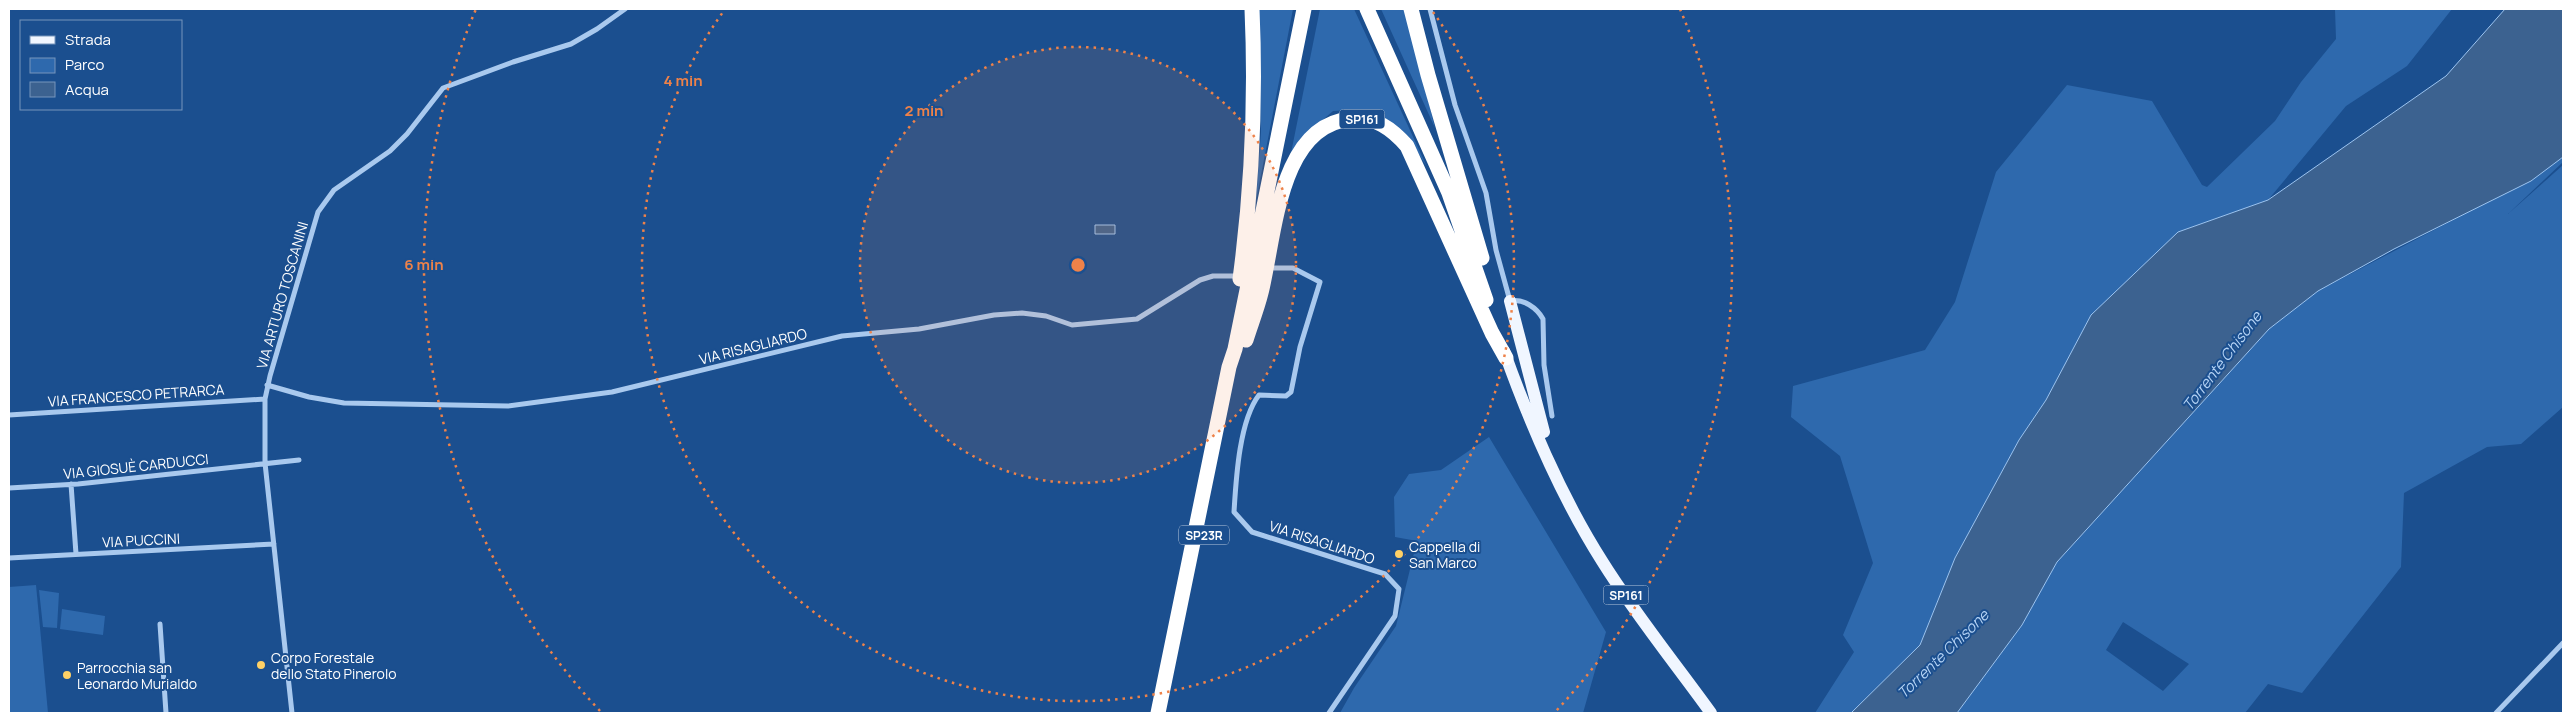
<svg xmlns="http://www.w3.org/2000/svg" width="2572" height="722" viewBox="0 0 2572 722" font-family="Manrope,sans-serif">
	<style>
		.green { fill: #2e69ad; fill-rule: evenodd }
		.water { fill: #3c6290; stroke: #9cc4f0 }
		.lines { fill: none; stroke-linecap: round; stroke-linejoin: round }
		.street { stroke: #a9c9ee; stroke-width: 5 }
		.primary { stroke: #f0f6ff; stroke-width: 12 }
		.highway { stroke: #fff; stroke-width: 15 }
		.ring { fill: none; stroke: #ee8249; stroke-width: 2.5; stroke-dasharray: 2.5 5 }
		.poi-dot { fill: #ffd166; stroke: #1b4f8f; stroke-width: 2 }
		.labels { text-anchor: middle; dominant-baseline: central; stroke-width: 4; stroke-linejoin: round; paint-order: stroke }
		.shield { fill: #1b4f8f; stroke: #bbcadd; stroke-width: 1 }
		.shield-label { font-size: 12px; font-weight: bold; fill: #fff }
		.street-label { font-size: 14px; fill: #fff; stroke: #1b4f8f }
		.poi-label { font-size: 14px; fill: #fff; stroke: #1b4f8f; text-anchor: start }
		.water-label { font-size: 15px; font-style: italic; fill: #b5d3f5; stroke: #1b4f8f }
		.centre { fill: #ee8249; stroke: #1b4f8f; stroke-width: 2.5 }
		.ring-label { font-size: 15px; text-anchor: middle; font-weight: bold; fill: #ee8249; stroke: #1b4f8f; stroke-width: 4; stroke-linejoin: round; paint-order: stroke }
	</style>
	<rect width="100%" height="100%" fill="#1b4f8f"/>
	<path class="green" d="M1258 9H1293L1256 201 1261 132Z
		M1320 9H1354L1427 167 1406 134 1369 109 1333 111 1309 132 1290 158Z
		M1381 9H1405L1435 128Z
		M2335 9H2452L2407 66 2346 106 2268 200 2178 232 2046 400 2019 440 1955 558 1920 645 1851 713H1815L1854 652 1843 635 1873 563 1840 456 1791 417 1793 386 1925 350 1955 302 1996 172 2067 85 2152 101 2202 185 2207 187 2275 121 2301 82 2336 39Z
		M2563 157V162L2508 214 2563 165V407L2521 444 2487 447 2404 493 2401 567 2302 693 2268 684 2245 713H1957L2022 625 2057 562 2269 329 2318 291 2535 177ZM2123 622 2189 664 2163 691 2106 650Z
		M1489 437 1606 632 1583 713H1340L1354 688 1396 626 1417 541 1395 537 1394 497 1409 474 1441 470Z
		M36 585 48 713H9V587Z
		M39 590 59 593 57 628 43 627Z
		M62 609 105 616 103 635 60 629Z"/>
	<path class="water" d="M2505 9H2563V157L2531 181 2394 249 2318 291 2269 329 2057 562 2022 625 1957 713H1851L1920 645 1955 558 2019 440 2046 400 2091 315 2178 232 2268 200 2446 76Z
		M1095 225H1115V234H1095Z"/>
	<g class="lines">
		<path class="street" d="M1430 9 1455 105 1486 193 1496 250 1510 301C1523 298 1537 308 1543 319L1544 365 1552 416
			M1274 268H1293L1320 282 1300 347 1291 392 1286 396 1259 395C1239 421 1236 480 1234 512L1252 532 1385 574 1399 589 1395 616 1329 713
			M267 385 309 397 344 403 508 406 612 392 842 336 919 329 994 315 1022 313 1046 316 1072 325 1137 319 1200 280 1213 276H1234
			M9 415 265 399
			M71 484 76 554
			M9 488 78 484 299 460
			M9 558 274 544
			M160 624 166 713
			M292 713 265 463V399L270 376 318 212 334 190 390 151 407 134 443 88 513 62 571 44 597 29 625 9
			M2496 713 2563 643"/>
		<path class="primary" d="M1510 301 1544 432
			M1504 351C1529 421 1562 498 1602 561 1635 614 1675 663 1711 713"/>
		<path class="highway" d="M1367 9 1449 193 1486 300
			M1411 9 1428 75 1482 258
			M1240 279C1252 189 1256 99 1252 9
			M1246 340C1251 324 1257 309 1261 293 1275 238 1278 125 1351 119 1375 116 1392 129 1407 146L1492 333 1506 358
			M1158 713 1229 367 1235 349 1304 9"/>
	</g>
	<circle cx="1078" cy="265" r="218" fill="#ee8249" fill-opacity=".12"/>
	<g class="ring">
		<circle cx="1078" cy="265" r="218"/>
		<path d="M1433 12A436 436 0 1 1 723 12"/>
		<path d="M600 711A654 654 0 0 1 476 9M1680 9A654 654 0 0 1 1556 711"/>
	</g>
	<g class="poi-dot">
		<circle cx="1399" cy="554" r="5"/>
		<circle cx="261" cy="665" r="5"/>
		<circle cx="67" cy="675" r="5"/>
	</g>
	<g class="labels">
		<g class="shield">
			<rect x="1339.5" y="109.5" width="45" height="19" rx="4"/>
			<rect x="1179" y="525.5" width="50" height="19" rx="4"/>
			<rect x="1603.5" y="585.5" width="45" height="19" rx="4"/>
		</g>
		<g class="shield-label">
			<text x="1362" y="119">SP161</text>
			<text x="1204" y="535">SP23R</text>
			<text x="1626" y="595">SP161</text>
		</g>
		<g class="street-label">
			<text transform="translate(282 295) rotate(-74)">VIA ARTURO TOSCANINI</text>
			<text transform="translate(753 346) rotate(-14)">VIA RISAGLIARDO</text>
			<text transform="translate(136 395) rotate(-4)">VIA FRANCESCO PETRARCA</text>
			<text transform="translate(136 466) rotate(-6)">VIA GIOSUÈ CARDUCCI</text>
			<text transform="translate(141 540) rotate(-3)">VIA PUCCINI</text>
			<text transform="translate(1322 542) rotate(18)">VIA RISAGLIARDO</text>
		</g>
		<g class="poi-label">
			<text x="1409" y="546">Cappella di<tspan x="1409" dy="16">San Marco</tspan></text>
			<text x="271" y="657">Corpo Forestale<tspan x="271" dy="16">dello Stato Pinerolo</tspan></text>
			<text x="77" y="667">Parrocchia san<tspan x="77" dy="16">Leonardo Murialdo</tspan></text>
		</g>
		<g class="water-label">
			<text transform="translate(2222 361) rotate(-53)">Torrente Chisone</text>
			<text transform="translate(1943 654) rotate(-44)">Torrente Chisone</text>
		</g>
	</g>
	<circle cx="1078" cy="265" r="8" class="centre"/>
	<g class="ring-label">
		<text x="683" y="86">4 min</text>
		<text x="924" y="116">2 min</text>
		<text x="424" y="270">6 min</text>
	</g>
	<rect width="2572" height="722" fill="none" stroke="#ffffff" stroke-width="20"/>
	<rect x="20" y="20" width="162" height="90" fill="#1b4f8f" stroke="#7695bc"/>
	<rect x="30" y="36" width="25" height="8" fill="#f0f6ff" stroke="#7695bc"/>
	<text x="65" y="45" font-size="15" fill="#ffffff">Strada</text>
	<rect x="30" y="58" width="25" height="15" fill="#2e69ad" stroke="#7695bc"/>
	<text x="65" y="70" font-size="15" fill="#ffffff">Parco</text>
	<rect x="30" y="82" width="25" height="15" fill="#3c6290" stroke="#7695bc"/>
	<text x="65" y="95" font-size="15" fill="#ffffff">Acqua</text>
</svg>
